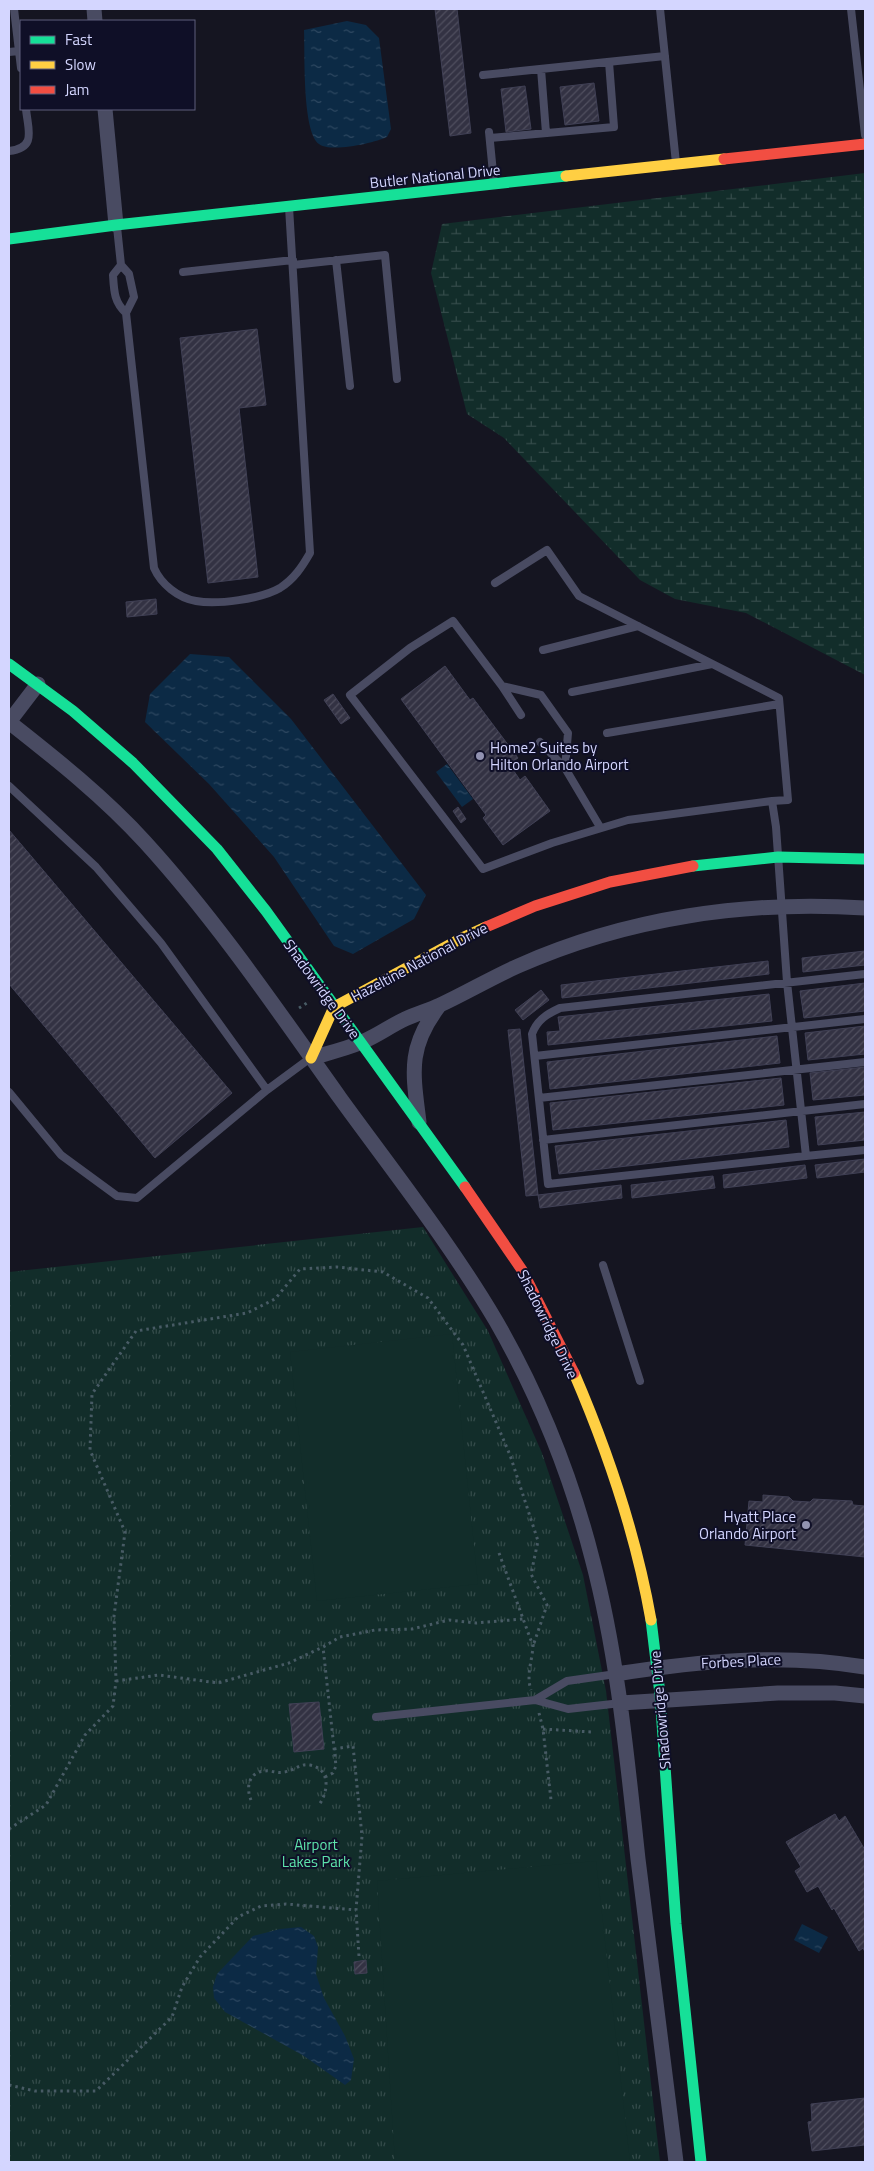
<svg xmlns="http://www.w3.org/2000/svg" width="874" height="2171" viewBox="0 0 874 2171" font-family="'Titillium Web',sans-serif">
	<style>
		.grass { fill: url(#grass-tufts) }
		.wetland { fill: url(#wetland-marsh) }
		.garden { fill: #122d2a }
		.water { fill: url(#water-ripples) }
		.building { fill: url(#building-hatch); stroke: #404055 }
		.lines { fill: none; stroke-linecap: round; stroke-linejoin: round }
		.path { stroke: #485b65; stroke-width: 3; stroke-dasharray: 2.5 4; stroke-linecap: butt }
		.lane { stroke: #494b62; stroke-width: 8 }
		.street { stroke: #494b62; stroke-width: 15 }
		.fast { stroke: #16e098; stroke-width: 11 }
		.slow { stroke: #ffcf43; stroke-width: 11 }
		.jam { stroke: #f24e42; stroke-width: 11 }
		.poi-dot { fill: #9192b1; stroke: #0f0f27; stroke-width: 2 }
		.labels { text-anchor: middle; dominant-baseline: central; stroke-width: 4; stroke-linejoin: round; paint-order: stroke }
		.street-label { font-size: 15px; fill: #d4d6ff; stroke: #0f0f27 }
		.poi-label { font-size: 15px; fill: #d4d6ff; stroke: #0f0f27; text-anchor: start }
		.park-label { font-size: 15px; fill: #5de3ab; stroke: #0f0f27 }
	</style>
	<defs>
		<pattern id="grass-tufts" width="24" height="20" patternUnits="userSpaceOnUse" patternTransform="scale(1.25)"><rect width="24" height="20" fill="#122d2a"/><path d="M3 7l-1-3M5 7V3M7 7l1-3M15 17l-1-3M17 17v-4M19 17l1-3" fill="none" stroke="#344b4a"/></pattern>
		<pattern id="wetland-marsh" width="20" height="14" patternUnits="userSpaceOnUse" patternTransform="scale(1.25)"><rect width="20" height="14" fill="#122d2a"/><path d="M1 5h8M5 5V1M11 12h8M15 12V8" fill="none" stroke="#344b4a"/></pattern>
		<pattern id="water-ripples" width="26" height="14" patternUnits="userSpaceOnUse" patternTransform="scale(1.25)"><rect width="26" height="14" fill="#0c2a45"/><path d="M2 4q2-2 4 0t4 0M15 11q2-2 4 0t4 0" fill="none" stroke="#2e4861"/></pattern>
		<pattern id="building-hatch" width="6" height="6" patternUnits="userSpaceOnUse" patternTransform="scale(1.25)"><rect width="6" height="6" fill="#333243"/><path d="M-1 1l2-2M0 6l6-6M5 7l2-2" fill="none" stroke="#504f5f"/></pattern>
	</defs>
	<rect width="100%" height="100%" fill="#151521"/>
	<path class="grass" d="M423 1227 488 1331 542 1453 583 1575 606 1691 660 2162H9V1272Z"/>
	<path class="wetland" d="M865 173V675L746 613 675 599 640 580 504 438 467 414 431 273 442 224Z"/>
	<path class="garden" d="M452 1334 478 1584 317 1601 290 1352Z
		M596 1861 630 2162H395L377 1881Z"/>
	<path class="water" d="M347 21 366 25 379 38 391 129 387 137C374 143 331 153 319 144 302 132 305 53 304 30Z
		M190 654 229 657 291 719 426 895 414 919 353 954 334 946 274 857 209 784 145 722 150 694Z
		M447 764 473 799 462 807 436 772Z
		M802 1924 828 1937 819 1953 794 1940Z
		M301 1927 314 1936 318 1947 316 1974 324 1998 345 2036 354 2059 351 2080 345 2085 304 2056 225 2012 214 1998 213 1987 217 1974 253 1936 280 1929Z"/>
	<path class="building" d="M435 9H457L471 133 450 136Z
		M594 83 599 121 565 125 560 87Z
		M525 86 531 129 506 132 501 89Z
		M257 329 266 405 239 408 258 577 208 583 180 338Z
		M156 599 157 614 127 617 126 602Z
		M445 666 470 700 473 698 518 758 509 764 520 780 525 776 550 811 503 845 483 818 486 815 401 699Z
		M333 694 350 718 341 724 324 700Z
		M458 807 466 819 461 823 453 811Z
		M9 830 232 1093 155 1158 9 984Z
		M865 951V965L803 972 802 958Z
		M768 961 769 974 562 998 561 985Z
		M865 983V1011L804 1018 800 991Z
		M541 990 549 1000 523 1020 515 1010Z
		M769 994 772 1021 548 1045 547 1032 560 1031 558 1017Z
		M865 1026V1054L808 1060 805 1033Z
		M520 1029 538 1195 526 1196 508 1030Z
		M777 1036 780 1063 550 1089 547 1062Z
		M865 1067V1095L813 1100 810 1073Z
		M781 1078 784 1105 553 1130 550 1103Z
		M865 1112V1140L818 1145 815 1117Z
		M786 1120 789 1147 559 1174 555 1146Z
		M865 1159V1172L817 1178 815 1165Z
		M805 1165 807 1178 724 1188 723 1175Z
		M713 1176 715 1188 632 1198 631 1185Z
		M621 1185 622 1198 540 1208 538 1195Z
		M763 1495 789 1497 793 1501 810 1502 813 1499 852 1501 853 1505 865 1506V1557L745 1545 749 1501 763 1502Z
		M319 1702 324 1749 294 1752 289 1704Z
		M835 1814 839 1821 845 1816 865 1850V1952L863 1948 859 1951 834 1908 832 1910 818 1886 807 1892 795 1871 801 1867 786 1842Z
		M366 1960 367 1973 355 1974 354 1962Z
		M865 2098V2145L812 2151 808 2122 812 2121 811 2104Z"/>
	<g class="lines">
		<path class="path" d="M299 1008 310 1001
			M499 1553 533 1646C532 1662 526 1675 531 1690
			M116 1681 159 1675 218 1683 289 1663 323 1647
			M539 1713 543 1729 551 1800
			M543 1729 591 1732
			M334 1749 353 1746 362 1836 356 1910 359 1956
			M325 1777 333 1773 336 1766 323 1647 340 1637 375 1630 412 1629 449 1620 476 1623 523 1619
			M251 1800C246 1788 248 1772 265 1771 271 1770 278 1774 284 1772 294 1771 300 1763 310 1765 332 1769 328 1794 318 1806
			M9 1829 46 1805 85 1735 113 1706 116 1681 114 1616 125 1532 90 1450 92 1394 136 1331 247 1313 275 1299 300 1269 337 1267 383 1272 428 1298 463 1345 510 1455 538 1541 531 1574 547 1605 533 1646
			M9 2085 35 2091H96L172 2017 182 1987 200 1957 238 1917 261 1906 286 1904 356 1910"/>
		<path class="lane" d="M14 9 21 68
			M660 9 676 163
			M851 9 865 135
			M9 52 19 51
			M541 69 546 133
			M483 75 665 56
			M489 132 494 183
			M490 138 614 127 609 62
			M9 151C37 148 28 130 26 109
			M117 227 121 265 129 274 134 297 126 313 154 568C161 584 178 598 196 601 217 605 261 599 280 588 294 579 302 567 310 553L289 207
			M336 260 350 386
			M121 265 113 275C114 291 114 302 126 313
			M293 265 385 255 397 379
			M183 272 293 260
			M495 583 547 550 579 596 779 698 788 800 772 801
			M543 650 638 626
			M502 686 521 715
			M572 692 712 664
			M607 733 779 704
			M540 742 565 768
			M9 786 96 867 161 943 267 1090
			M600 827 565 768 568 733 541 695 502 686 453 621 410 648 350 695 483 869 552 843 628 820 772 801 776 827 787 982 806 1156 548 1184 532 1034C537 1020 547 1014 560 1008L865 974
			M535 1056 865 1019
			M9 1092 61 1155 117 1196 137 1198 267 1090 309 1059
			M539 1098 865 1062
			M543 1140 865 1104
			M806 1156 865 1150
			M603 1265 640 1381
			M535 1700 567 1681 616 1674
			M376 1717 535 1700 568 1709 621 1703"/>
		<path class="street" d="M94 9 95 21
			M105 109 116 225
			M9 722C56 759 104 797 145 842 217 921 278 1011 340 1098 393 1171 450 1243 496 1321 538 1394 571 1476 592 1558 618 1656 627 1758 638 1859 650 1960 664 2061 676 2162
			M9 722 38 684
			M311 1058C328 1053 346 1049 362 1042 377 1036 390 1026 405 1019 416 1014 429 1010 440 1005 466 993 491 978 518 966 626 918 747 900 865 908
			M419 1122C413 1073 407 1048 439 1006
			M616 1674C699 1661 782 1653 865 1667
			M621 1703 778 1693H835L865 1696"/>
		<path class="fast" d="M9 239 116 225 566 176
			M9 664 73 711 133 763 217 849 266 911 465 1187
			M693 866 778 857 865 859
			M651 1620 660 1694 676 1924 701 2162"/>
		<path class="slow" d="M566 176 724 159
			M311 1058 334 1007 462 938 486 927
			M574 1373C608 1452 636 1535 651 1620"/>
		<path class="jam" d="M724 159 865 144
			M486 927 535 906 610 882 693 866
			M465 1187 522 1270 574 1373"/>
	</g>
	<g class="poi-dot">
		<circle cx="480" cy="756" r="5"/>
		<circle cx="806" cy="1525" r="5"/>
	</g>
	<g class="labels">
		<g class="street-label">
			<text transform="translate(435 176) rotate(-6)">Butler National Drive</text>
			<text transform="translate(419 962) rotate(-28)">Hazeltine National Drive</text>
			<text transform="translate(322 989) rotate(54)">Shadowridge Drive</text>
			<text transform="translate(548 1324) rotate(64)">Shadowridge Drive</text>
			<text transform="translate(741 1661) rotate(-3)">Forbes Place</text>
			<text transform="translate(660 1710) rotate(-95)">Shadowridge Drive</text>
		</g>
		<g class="poi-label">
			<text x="490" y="747">Home2 Suites by<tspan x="490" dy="17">Hilton Orlando Airport</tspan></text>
			<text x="796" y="1516" text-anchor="end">Hyatt Place<tspan x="796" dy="17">Orlando Airport</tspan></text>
		</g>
		<g class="park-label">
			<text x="316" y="1844">Airport<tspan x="316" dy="17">Lakes Park</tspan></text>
		</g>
	</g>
	<rect width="874" height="2171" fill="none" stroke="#d4d6ff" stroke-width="20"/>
	<rect x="20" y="20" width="175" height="90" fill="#0f0f27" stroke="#5e5f7d"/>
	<rect x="30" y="36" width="25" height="8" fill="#16e098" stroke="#5e5f7d"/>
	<text x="65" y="45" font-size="15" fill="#d4d6ff">Fast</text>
	<rect x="30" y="61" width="25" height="8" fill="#ffcf43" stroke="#5e5f7d"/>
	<text x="65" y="70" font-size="15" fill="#d4d6ff">Slow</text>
	<rect x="30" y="86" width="25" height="8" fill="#f24e42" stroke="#5e5f7d"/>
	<text x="65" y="95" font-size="15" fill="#d4d6ff">Jam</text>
</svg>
